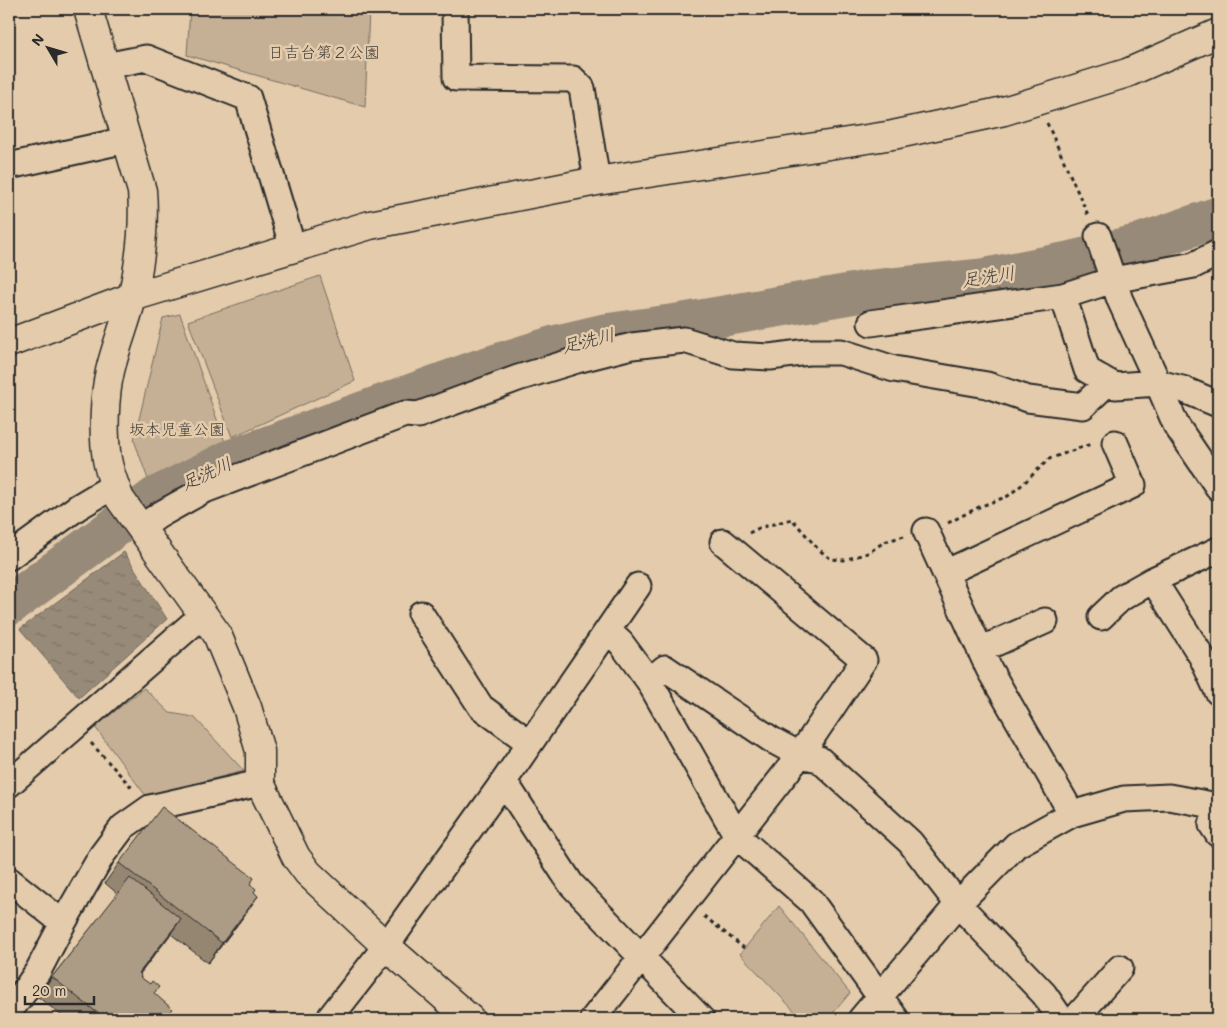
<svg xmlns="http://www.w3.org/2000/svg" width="1227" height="1028" viewBox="0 0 1227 1028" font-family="Mali,'Klee One',sans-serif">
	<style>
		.green { fill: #c5b096; stroke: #786e60 }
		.water { fill: url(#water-ripples); stroke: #6c6459 }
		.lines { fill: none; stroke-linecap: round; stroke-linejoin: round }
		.river { stroke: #988a78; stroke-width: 41 }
		.street-casing { stroke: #2b2b2b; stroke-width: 29 }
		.secondary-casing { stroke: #2b2b2b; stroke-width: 31 }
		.path { stroke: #2b2b2b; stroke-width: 3; stroke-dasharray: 4 4; stroke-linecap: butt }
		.street { stroke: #e3cbab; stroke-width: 25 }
		.secondary { stroke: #e3cbab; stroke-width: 28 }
		.wall { fill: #958672; stroke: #2b2b2b }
		.shaded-wall { fill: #796d5d; stroke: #2b2b2b }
		.building { fill: #ad9c85; stroke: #2b2b2b }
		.labels { text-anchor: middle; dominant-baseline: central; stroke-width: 5; stroke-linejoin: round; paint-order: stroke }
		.park-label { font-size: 16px; fill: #423f3b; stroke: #e3cbab }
		.water-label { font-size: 18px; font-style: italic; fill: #413e3a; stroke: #e3cbab }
	</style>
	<defs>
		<pattern id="water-ripples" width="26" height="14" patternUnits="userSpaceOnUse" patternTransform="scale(1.25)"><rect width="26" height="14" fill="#988a78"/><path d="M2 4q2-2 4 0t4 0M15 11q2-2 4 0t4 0" fill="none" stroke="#7c7163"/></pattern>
	</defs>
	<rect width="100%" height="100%" fill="#e3cbab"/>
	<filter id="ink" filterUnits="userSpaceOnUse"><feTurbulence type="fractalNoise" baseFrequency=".02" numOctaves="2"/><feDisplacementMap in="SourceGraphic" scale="10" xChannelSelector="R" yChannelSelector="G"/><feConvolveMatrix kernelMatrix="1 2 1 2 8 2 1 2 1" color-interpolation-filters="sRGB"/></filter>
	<g filter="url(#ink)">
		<path class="green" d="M190 9H369L365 107 187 55Z
			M320 276 355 381 232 437 188 321Z
			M180 314 227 448 150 485 134 440 163 318Z
			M144 688 170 713 194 717 244 771 146 796 95 727Z
			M779 906 850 993 828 1019H802L740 954Z"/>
		<path class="water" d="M124 552 167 619 79 698 20 629Z"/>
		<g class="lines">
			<path class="river" d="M9 605 156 497 230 460 478 370 554 346 605 334 684 323 873 290 982 279 1073 261 1139 244 1218 217"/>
			<g class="street-casing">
				<path id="street" d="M455 9 456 78 573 79 582 88 597 181
					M105 66 146 58 248 98 293 248
					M9 166 126 140
					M1063 296 1087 370 1115 386 1158 383 1120 300 1098 236
					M871 323 1063 296 1113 280 1194 265 1218 253
					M1218 404 1182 389 1158 383 1176 425 1218 487
					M141 528 159 515 202 491 405 414 418 415 518 378 577 360 632 346 684 340 733 355 770 357 808 352H841L894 369 987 385 1028 399 1083 406 1108 382
					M926 531 989 669 1072 814
					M9 557 78 507 115 485
					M945 573 1133 485 1115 443
					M1153 580 1202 657 1218 692
					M421 614 481 707 530 743
					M1101 617 1121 598 1153 580 1218 550
					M608 631 621 643 649 681 737 836 811 901 896 1019
					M980 650 1045 621
					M649 681 665 668 772 740 800 755 819 759 910 842 958 904 1044 994 1061 1019
					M504 781 571 884 701 1019
					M9 784 204 614
					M1218 807 1212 825 1218 834
					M9 880 63 923
					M9 1011 19 999 38 971 63 923 102 855 123 827 150 808 260 783
					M329 1019 386 946 504 781 638 586
					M593 1019 800 755 864 660 723 542
					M861 1019 958 904 1016 845 1072 814 1124 799 1169 797 1218 806
					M1075 1019 1120 968"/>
			</g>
			<g class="secondary-casing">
				<path id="secondary" d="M88 9 142 191C145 227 140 263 132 298 126 322 116 346 110 371 104 397 103 433 107 459 109 472 115 486 120 499L217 634 247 707 260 751V783L296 857 308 873 386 946 470 1019
					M9 343 132 297 370 225 597 181 893 135 1004 111 1127 73 1218 33"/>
			</g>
			<path class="path" d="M1047 123 1088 215
				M948 523 979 507 1008 496 1023 484 1049 459 1091 444
				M749 533 759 528 792 519 818 549 831 559 844 560 868 553 884 542 904 536
				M91 743 134 790
				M704 916 744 948"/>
			<use href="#street" class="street"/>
			<use href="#secondary" class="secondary"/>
		</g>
		<path class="wall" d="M119 863 250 884 254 893 244 916 208 963 171 934 140 974V977L154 994 164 1019H66L38 997 52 977 118 894 105 883Z"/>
		<path class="shaded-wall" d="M258 896 244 916 208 963 222 943Z
			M181 919 167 939 124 993 139 973Z"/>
		<path class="building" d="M162 807 254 878 250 884 256 889 254 892 258 896 222 943 119 863Z
			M130 878 181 919 139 973 141 975 140 977 150 984 152 981 159 987 154 993 172 1009 164 1019H105L52 977Z"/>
	</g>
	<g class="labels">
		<g class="park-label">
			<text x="324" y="51">日吉台第２公園</text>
			<text x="177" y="428">坂本児童公園</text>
		</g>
		<g class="water-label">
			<text transform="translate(988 276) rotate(-9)">足洗川</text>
			<text transform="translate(588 340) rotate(-14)">足洗川</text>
			<text transform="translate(206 473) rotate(-25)">足洗川</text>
		</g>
	</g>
	<rect width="1227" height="1028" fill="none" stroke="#e3cbab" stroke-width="30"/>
	<rect x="15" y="15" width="1197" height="998" fill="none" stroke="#2b2b2b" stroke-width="2" filter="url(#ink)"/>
	<g transform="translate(48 48) rotate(308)" stroke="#e3cbab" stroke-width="4" paint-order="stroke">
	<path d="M0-4L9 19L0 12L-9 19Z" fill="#2b2b2b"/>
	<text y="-8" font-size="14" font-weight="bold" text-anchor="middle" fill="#2b2b2b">N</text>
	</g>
	<path d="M25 996v8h69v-8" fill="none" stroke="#2b2b2b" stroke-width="2.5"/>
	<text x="32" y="996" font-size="15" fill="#2b2b2b" stroke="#e3cbab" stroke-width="4" paint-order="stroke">20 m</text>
</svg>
